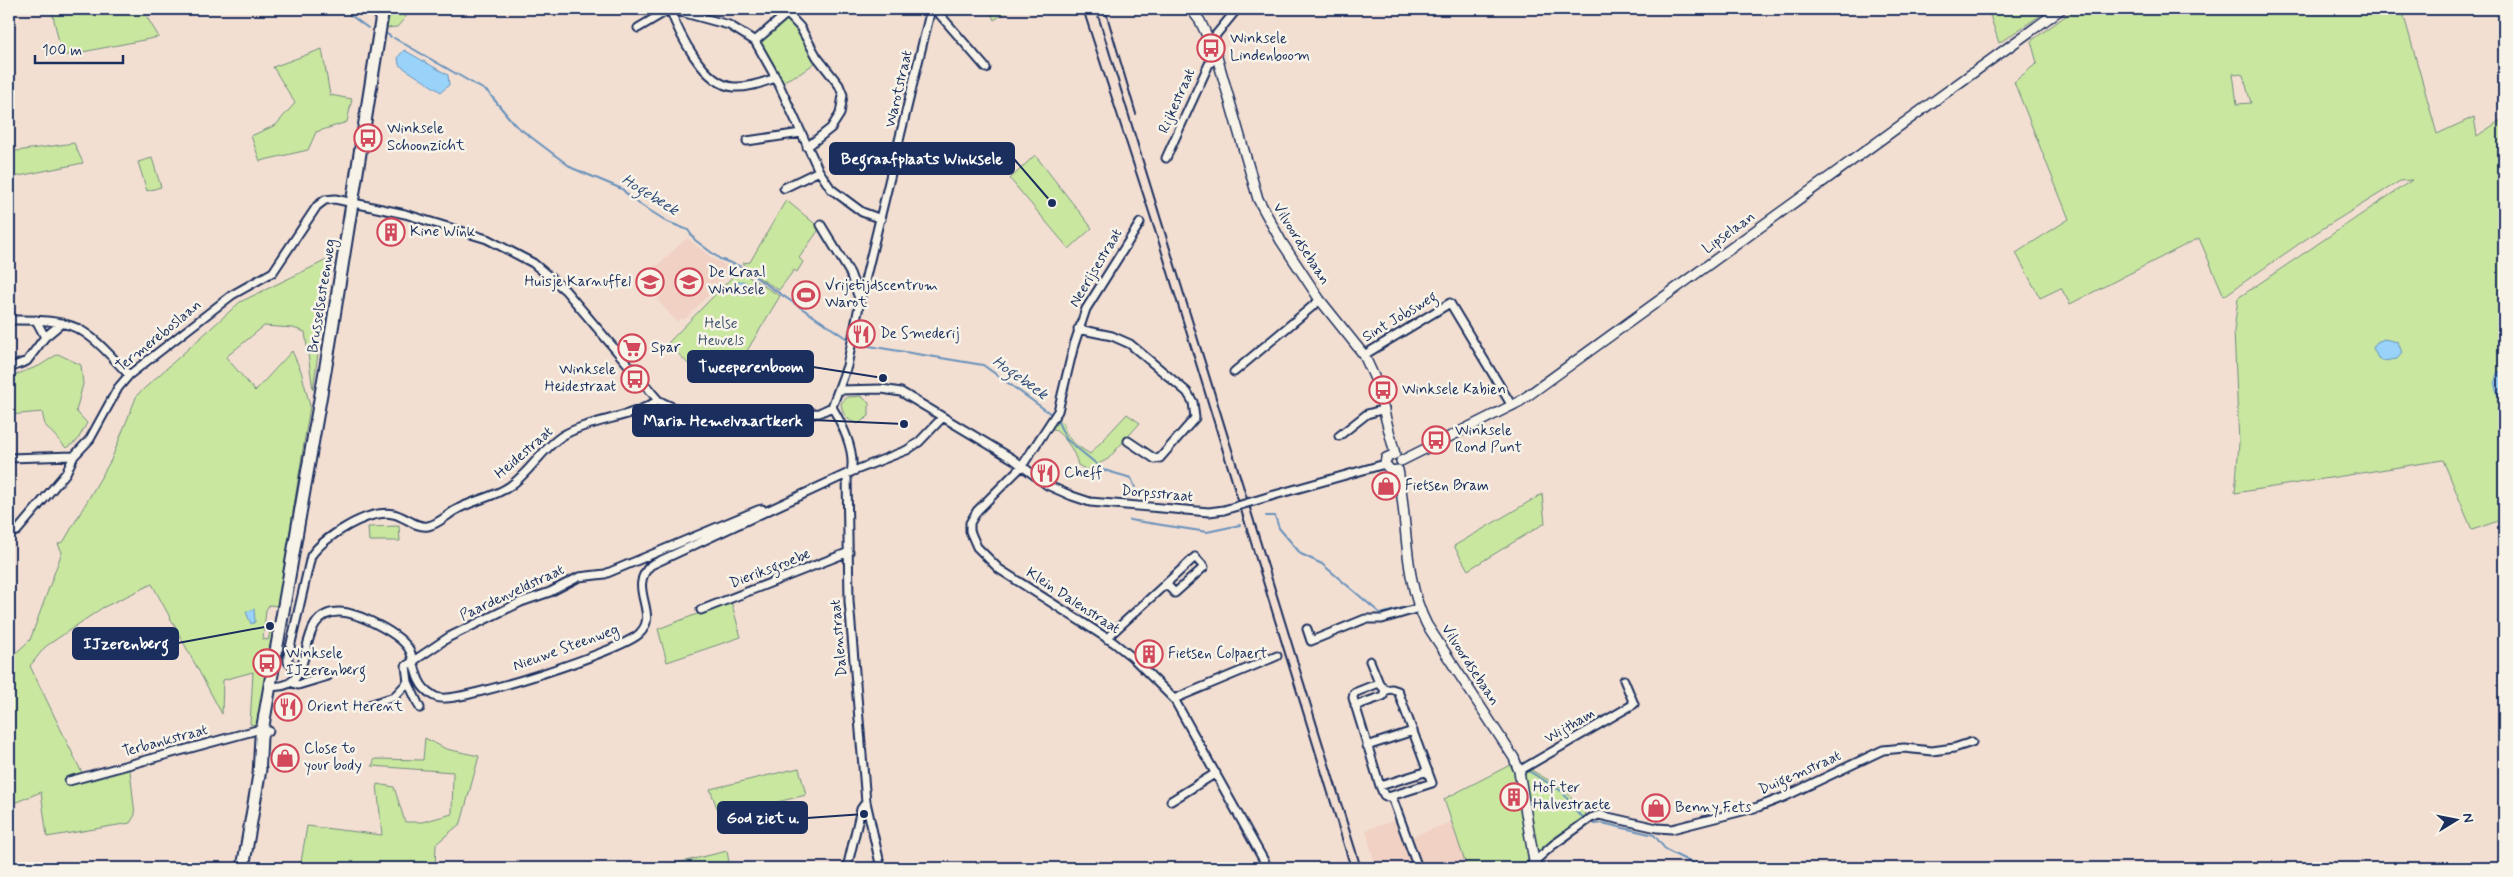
<svg xmlns="http://www.w3.org/2000/svg" width="2513" height="877" viewBox="0 0 2513 877" font-family="Mynerve,sans-serif">
	<style>
		.built { fill: #f0d1c3 }
		.green { fill: #c9e79f; stroke: #728b7e; fill-rule: evenodd }
		.water { fill: #99d3f9; stroke: #6791bb }
		.lines { fill: none; stroke-linecap: round; stroke-linejoin: round }
		.stream { stroke: #6791bb; stroke-width: 2 }
		.minor-casing { stroke: #1b2f5e; stroke-width: 11 }
		.tertiary-casing { stroke: #1b2f5e; stroke-width: 12 }
		.primary-casing { stroke: #1b2f5e; stroke-width: 15 }
		.minor { stroke: #f7f3e8; stroke-width: 7 }
		.tertiary { stroke: #f7f3e8; stroke-width: 9 }
		.primary { stroke: #f7f3e8; stroke-width: 11 }
		.rail { stroke: #1b2f5e; stroke-width: 2 }
		.minor-bridge-casing { stroke: #1b2f5e; stroke-width: 11; stroke-linecap: butt }
		.minor-bridge { stroke: #f7f3e8; stroke-width: 7 }
		.labels { text-anchor: middle; dominant-baseline: central; stroke-width: 5; stroke-linejoin: round; paint-order: stroke }
		.poi-label { font-size: 15px; fill: #1b2f5e; stroke: #f7f3e8; text-anchor: start }
		.street-label { font-size: 15px; fill: #1b2f5e; stroke: #f7f3e8 }
		.park-label { font-size: 15px; fill: #3e546b; stroke: #f7f3e8 }
		.water-label { font-size: 16px; font-style: italic; fill: #34507d; stroke: #f7f3e8 }
		.leader { fill: none; stroke: #1b2f5e; stroke-width: 2 }
		.callout-dot { fill: #1b2f5e; stroke: #f7f3e8; stroke-width: 2 }
		.callout { fill: #1b2f5e; stroke: #1b2f5e; stroke-width: 2 }
		.callout-label { font-size: 16px; text-anchor: middle; font-weight: bold; fill: #fff }
	</style>
	<rect width="100%" height="100%" fill="#f3dfd2"/>
	<filter id="ink" filterUnits="userSpaceOnUse"><feTurbulence type="fractalNoise" baseFrequency=".02" numOctaves="2"/><feDisplacementMap in="SourceGraphic" scale="10" xChannelSelector="R" yChannelSelector="G"/><feConvolveMatrix kernelMatrix="1 2 1 2 8 2 1 2 1" color-interpolation-filters="sRGB"/></filter>
	<g filter="url(#ink)">
		<path class="built" d="M687 238 713 259 734 269 684 320 682 318 677 322 657 300 665 291 649 273Z
			M1404 817 1411 837 1451 822 1467 868H1376L1366 830Z"/>
		<path class="green" d="M67 9H142L159 37 62 56 52 11Z
			M389 9H409L405 18 397 27 386 28Z
			M989 9H1012L994 20Z
			M1988 9H2050L1999 43Z
			M2075 9H2402L2437 134 2474 117 2477 136 2504 118V519L2472 530 2443 460 2235 493 2239 443 2234 331 2238 298 2412 180 2400 181 2309 237 2224 296 2199 238 2070 304 2061 288 2040 298 2016 253 2069 219 2014 82 2037 63 2031 41ZM2233 73 2243 75 2251 103 2237 104Z
			M787 20 792 21 816 62 801 73 781 82 761 44 763 39Z
			M322 49 330 95 352 99 347 122 316 132 308 150 260 161 251 136 276 125 295 103 273 67Z
			M74 143 83 163 9 178V152Z
			M1035 155 1092 228 1069 249 1010 179Z
			M152 158 161 187 147 191 138 162Z
			M786 200 820 228 799 258 803 262 797 272 794 270 779 290 756 276 743 263 750 262Z
			M331 258 313 390 305 332 293 328 264 326 226 357 255 391 292 351 301 371 310 406 278 606 269 605 266 610 263 639 268 640 270 632H274L268 654 258 726 250 724 253 672 223 680 222 714 152 584 102 608 45 647 30 666 83 775 127 768 130 770 135 815 130 823 47 837 41 792 9 805V659L30 640 62 552 58 544 64 541 111 460 137 395 240 302Z
			M740 269 749 277 780 296 733 374 717 367 699 363 694 370 668 343Z
			M58 354 81 365 83 384 76 411 87 423 77 441 66 448 45 425 42 412 9 415V377L39 366Z
			M848 397 861 396 869 403V416L858 424C847 421 842 414 841 403Z
			M1127 414 1140 423 1108 459 1087 470 1078 465C1075 451 1064 435 1052 428L1058 420 1064 424C1064 439 1078 446 1090 454Z
			M1542 494 1545 523 1468 570 1454 546Z
			M399 526 400 541H369L368 527Z
			M731 601 741 637 667 662 658 629Z
			M425 738 446 749 479 756 461 823 436 844 435 868H300L307 826 382 835 377 784 394 787 405 822H422L452 814 453 772 372 766 375 759 423 760Z
			M1510 765 1516 776 1531 855 1526 864 1519 868H1467L1444 799Z
			M799 768 806 795 720 816 710 789Z
			M1528 768 1565 790 1586 814 1582 821 1540 852 1535 850 1524 775Z
			M727 851 730 868H656Z"/>
		<path class="water" d="M404 50 448 75 449 85 441 92 399 65 398 57Z
			M735 288a7 7 0 1 1 14 0a7 7 0 1 1-14 0Z
			M2384 339 2398 342 2402 353 2397 359 2383 361 2378 358 2373 348 2377 342Z
			M2504 369V398L2501 399C2494 390 2494 383 2497 373Z
			M254 609 255 622 251 624 246 612Z"/>
		<g class="lines">
			<path class="stream" d="M342 9 368 28
				M387 34 391 37
				M394 38 488 92 515 125 572 168 622 189 633 200 668 222 688 230 695 240 720 259 739 266 846 338
				M857 344 983 365 1051 414
				M1058 422 1066 439 1104 470 1131 478 1135 487
				M1266 516H1275L1279 528 1301 554 1322 564 1381 614 1406 607
				M1130 520 1207 532 1240 525
				M1527 770 1563 792 1575 811 1583 817
				M1594 824 1602 823 1654 835 1666 850 1702 868"/>
			<g class="minor-casing">
				<path id="minor" d="M670 9C679 34 704 85 734 87 749 88 763 82 776 78
					M783 9 800 27 817 57 839 85 843 95 840 114 831 128 807 147
					M935 9 986 68
					M638 28 670 9 729 25 755 41 776 78 819 171 831 189 862 212 881 219
					M755 41 792 9
					M1210 42 1237 9
					M747 141 801 133
					M1166 158 1209 64 1217 57
					M784 188 819 171
					M1140 223 1086 309 1074 345 1058 411 1022 466 977 511 970 523V531L977 547 999 569 1113 642 1132 657 1174 699 1268 868
					M821 225 850 273 860 301
					M9 320C79 319 83 326 129 375
					M36 320 45 337 62 323
					M1078 329 1112 336 1130 344 1187 392 1193 402 1195 418 1160 458 1155 459 1128 441
					M1364 355 1450 303 1512 406
					M9 368 27 361 45 337
					M1234 372 1320 300
					M840 390 882 389 901 392 1013 459 1047 485 1072 496 1090 502 1209 512 1224 510
					M832 407 847 366 860 301 931 9
					M832 407C842 424 856 452 851 472
					M1339 436 1367 414 1385 409
					M9 458 74 456
					M847 474 849 601 866 802 881 868
					M1271 496 1385 464
					M11 532 17 531 66 473 74 456 90 439 118 388 129 375 232 295 273 272 317 206 325 200 335 199 405 214 487 239 533 263 565 290 658 400C705 427 767 414 819 413L832 407
					M701 610 849 552
					M1307 629 1311 641 1365 619H1382L1419 608
					M1107 639 1109 636 1195 557 1204 567 1175 593 1166 584
					M1370 661 1379 683 1385 690 1392 689 1398 691 1432 783 1388 797 1384 795 1380 786 1353 698 1354 693 1379 683
					M300 671 288 662V656L311 556C323 537 369 509 393 514 405 516 415 528 428 526 438 524 446 516 454 511 472 500 493 498 510 486 529 473 542 449 562 436 590 419 634 418 658 400
					M291 682 298 685 328 676
					M270 686C322 693 290 612 339 612 357 612 402 634 410 651 416 666 415 684 431 694 433 696 438 698 441 698 466 701 621 651 639 634 661 614 626 588 651 565L851 472 907 450 919 442 942 418
					M1174 699 1277 656
					M369 705 394 697 408 682
					M1355 706 1383 696 1385 690
					M420 708 408 682 406 666 449 637 521 602 550 592 579 577 605 574 758 510 762 509 764 512
					M1367 746 1413 731
					M1519 771 1634 704 1624 680
					M69 781 257 730 269 731
					M1380 786 1428 771
					M1392 797 1418 868
					M1171 801 1216 773
					M847 868 861 809 866 802
					M1527 868 1553 845 1591 818 1599 815 1657 828 1672 829 1758 807 1784 797 1883 750 1904 748 1932 751 1954 748 1972 742"/>
			</g>
			<g class="tertiary-casing">
				<path id="tertiary" d="M1191 9 1200 21 1217 57 1258 199 1281 241 1320 300 1364 355 1376 381 1395 454
					M1395 454 1386 458 1385 464 1391 471 1398 470
					M1401 461 1519 402 2061 9
					M1398 470C1408 520 1403 579 1427 625L1514 758 1519 771 1534 861 1538 868"/>
			</g>
			<g class="primary-casing">
				<path id="primary" d="M259 776 261 737 328 354 383 9
					M243 868 260 769"/>
			</g>
			<use href="#minor" class="minor"/>
			<use href="#tertiary" class="tertiary"/>
			<use href="#primary" class="primary"/>
			<path class="rail" d="M1083 9 1159 243 1351 868
				M1096 9 1361 868
				M1105 9 1136 114"/>
			<g class="minor-bridge-casing">
				<path id="minor-bridge" d="M1224 510 1271 496"/>
			</g>
			<use href="#minor-bridge" class="minor-bridge"/>
		</g>
	</g>
	<defs>
		<g id="bus-ring" transform="scale(1.4375)"><circle r="9.5" fill="#f7f3e8" stroke="#d1495b" stroke-width="1.5"/><path d="M-5-6H5V4H4V6H2V4H-2V6H-4V4H-5ZM-3.5-4V0h7V-4ZM-3.5 1.2v1.5H-2V1.2ZM2 1.2v1.5H3.5V1.2Z" fill="#d1495b"/></g>
		<g id="building-ring" transform="scale(1.4375)"><circle r="9.5" fill="#f7f3e8" stroke="#d1495b" stroke-width="1.5"/><path d="M-4-6H4V6H1V3H-1V6H-4ZM-2.5-4.3h1.7v1.8h-1.7ZM.8-4.3h1.7v1.8H.8ZM-2.5-1h1.7V.8h-1.7ZM.8-1h1.7V.8H.8Z" fill="#d1495b"/></g>
		<g id="school-ring" transform="scale(1.4375)"><circle r="9.5" fill="#f7f3e8" stroke="#d1495b" stroke-width="1.5"/><path d="M0-5L7-2L0 1L-7-2ZM-4 1L0 2.5L4 1V4Q0 6-4 4Z" fill="#d1495b"/></g>
		<g id="stadium-ring" transform="scale(1.4375)"><circle r="9.5" fill="#f7f3e8" stroke="#d1495b" stroke-width="1.5"/><path d="M0-5a6.5 5 0 1 0 0 10a6.5 5 0 1 0 0-10ZM-3.5-1.8h7v3.6h-7Z" fill="#d1495b"/></g>
		<g id="restaurant-ring" transform="scale(1.4375)"><circle r="9.5" fill="#f7f3e8" stroke="#d1495b" stroke-width="1.5"/><path d="M-5-6h1v4h1v-4h1v4h1v-4h1v5L-1.5 .5V6h-2V.5L-5-1ZM5-6V6H3V1.5H1.5Q1.5-4 5-6Z" fill="#d1495b"/></g>
		<g id="supermarket-ring" transform="scale(1.4375)"><circle r="9.5" fill="#f7f3e8" stroke="#d1495b" stroke-width="1.5"/><path d="M-6-5.5h2.5l.6 2H6L4.5 2H-2.5L-4.4-4H-6ZM-1.5 3.2a1.3 1.3 0 1 0 .1 0ZM3 3.2a1.3 1.3 0 1 0 .1 0Z" fill="#d1495b"/></g>
		<g id="shop-ring" transform="scale(1.4375)"><circle r="9.5" fill="#f7f3e8" stroke="#d1495b" stroke-width="1.5"/><path d="M-5-2.5h2.3a2.7 3.5 0 0 1 5.4 0H5L5.5 6h-11ZM-1.5-2.5h3a1.5 2.3 0 0 0-3 0Z" fill="#d1495b"/></g>
	</defs>
	<g fill-rule="evenodd">
		<use href="#bus-ring" x="1211" y="48"/>
		<use href="#bus-ring" x="368" y="138"/>
		<use href="#building-ring" x="391" y="232"/>
		<use href="#school-ring" x="650" y="282"/>
		<use href="#school-ring" x="689" y="282"/>
		<use href="#stadium-ring" x="806" y="295"/>
		<use href="#restaurant-ring" x="861" y="334"/>
		<use href="#supermarket-ring" x="632" y="348"/>
		<use href="#bus-ring" x="635" y="379"/>
		<use href="#bus-ring" x="1383" y="390"/>
		<use href="#bus-ring" x="1436" y="440"/>
		<use href="#restaurant-ring" x="1045" y="473"/>
		<use href="#shop-ring" x="1386" y="486"/>
		<use href="#building-ring" x="1149" y="654"/>
		<use href="#bus-ring" x="267" y="663"/>
		<use href="#restaurant-ring" x="288" y="707"/>
		<use href="#shop-ring" x="285" y="758"/>
		<use href="#building-ring" x="1514" y="797"/>
		<use href="#shop-ring" x="1656" y="808"/>
	</g>
	<g class="labels">
		<g class="poi-label">
			<text x="1230" y="39">Winksele<tspan x="1230" dy="17">Lindenboom</tspan></text>
			<text x="387" y="129">Winksele<tspan x="387" dy="17">Schoonzicht</tspan></text>
			<text x="410" y="232">Kine Wink</text>
			<text x="708" y="273">De Kraal<tspan x="708" dy="17">Winksele</tspan></text>
			<text x="631" y="282" text-anchor="end">Huisje Karnuffel</text>
			<text x="825" y="286">Vrijetijdscentrum<tspan x="825" dy="17">Warot</tspan></text>
			<text x="880" y="334">De Smederij</text>
			<text x="651" y="348">Spar</text>
			<text x="616" y="370" text-anchor="end">Winksele<tspan x="616" dy="17">Heidestraat</tspan></text>
			<text x="1402" y="390">Winksele Kabien</text>
			<text x="1455" y="431">Winksele<tspan x="1455" dy="17">Rond Punt</tspan></text>
			<text x="1064" y="473">Cheff</text>
			<text x="1405" y="486">Fietsen Bram</text>
			<text x="286" y="654">Winksele<tspan x="286" dy="17">IJzerenberg</tspan></text>
			<text x="1168" y="654">Fietsen Colpaert</text>
			<text x="307" y="707">Orient Herent</text>
			<text x="304" y="749">Close to<tspan x="304" dy="17">your body</tspan></text>
			<text x="1533" y="788">Hof ter<tspan x="1533" dy="17">Halvestraete</tspan></text>
			<text x="1675" y="808">Benny Fets</text>
		</g>
		<g class="street-label">
			<text transform="translate(899 89) rotate(-77)">Warotstraat</text>
			<text transform="translate(1177 101) rotate(-66)">Rijkestraat</text>
			<text transform="translate(1729 233) rotate(-36)">Lipselaan</text>
			<text transform="translate(1301 244) rotate(58)">Vilvoordsebaan</text>
			<text transform="translate(1096 268) rotate(-59)">Neerijsestraat</text>
			<text transform="translate(322 296) rotate(-81)">Brusselsesteenweg</text>
			<text transform="translate(1400 317) rotate(-31)">Sint Jobsweg</text>
			<text transform="translate(159 336) rotate(-39)">Termereboslaan</text>
			<text transform="translate(524 453) rotate(-41)">Heidestraat</text>
			<text transform="translate(1157 494) rotate(5)">Dorpsstraat</text>
			<text transform="translate(770 569) rotate(-21)">Dieriksgroebe</text>
			<text transform="translate(512 593) rotate(-25)">Paardenveldstraat</text>
			<text transform="translate(1073 601) rotate(33)">Klein Dalenstraat</text>
			<text transform="translate(839 638) rotate(-95)">Dalenstraat</text>
			<text transform="translate(566 648) rotate(-20)">Nieuwe Steenweg</text>
			<text transform="translate(1470 665) rotate(57)">Vilvoordsebaan</text>
			<text transform="translate(1570 726) rotate(-30)">Wijtham</text>
			<text transform="translate(165 741) rotate(-15)">Terbankstraat</text>
			<text transform="translate(1800 773) rotate(-24)">Duigemstraat</text>
		</g>
		<g class="park-label">
			<text x="721" y="324">Helse<tspan x="721" dy="17">Heuvels</tspan></text>
		</g>
		<g class="water-label">
			<text transform="translate(650 195) rotate(32)">Hogebeek</text>
			<text transform="translate(1020 378) rotate(35)">Hogebeek</text>
		</g>
	</g>
	<path class="leader" d="M1052 203L1014 159M883 378L813 367M904 424L813 420M270 626L178 643M864 814L807 818"/>
	<g class="callout-dot">
		<circle cx="1052" cy="203" r="5"/>
		<circle cx="883" cy="378" r="5"/>
		<circle cx="904" cy="424" r="5"/>
		<circle cx="270" cy="626" r="5"/>
		<circle cx="864" cy="814" r="5"/>
	</g>
	<g class="callout">
		<rect x="830" y="143" width="184" height="31" rx="5"/>
		<rect x="688" y="351" width="125" height="31" rx="5"/>
		<rect x="633" y="405" width="180" height="31" rx="5"/>
		<rect x="73" y="628" width="105" height="31" rx="5"/>
		<rect x="718" y="802" width="89" height="31" rx="5"/>
	</g>
	<g class="callout-label">
		<text x="922" y="164">Begraafplaats Winksele</text>
		<text x="751" y="372">Tweeperenboom</text>
		<text x="723" y="426">Maria Hemelvaartkerk</text>
		<text x="126" y="649">IJzerenberg</text>
		<text x="763" y="823">God ziet u.</text>
	</g>
	<rect width="2513" height="877" fill="none" stroke="#f7f3e8" stroke-width="30"/>
	<rect x="15" y="15" width="2483" height="847" fill="none" stroke="#1b2f5e" stroke-width="2" filter="url(#ink)"/>
	<g transform="translate(2456 820) rotate(80)" stroke="#f7f3e8" stroke-width="4" paint-order="stroke">
	<path d="M0-4L9 19L0 12L-9 19Z" fill="#1b2f5e"/>
	<text y="-8" font-size="14" font-weight="bold" text-anchor="middle" fill="#1b2f5e">N</text>
	</g>
	<path d="M35 55v8h88v-8" fill="none" stroke="#1b2f5e" stroke-width="2.5"/>
	<text x="42" y="55" font-size="15" fill="#1b2f5e" stroke="#f7f3e8" stroke-width="4" paint-order="stroke">100 m</text>
</svg>
